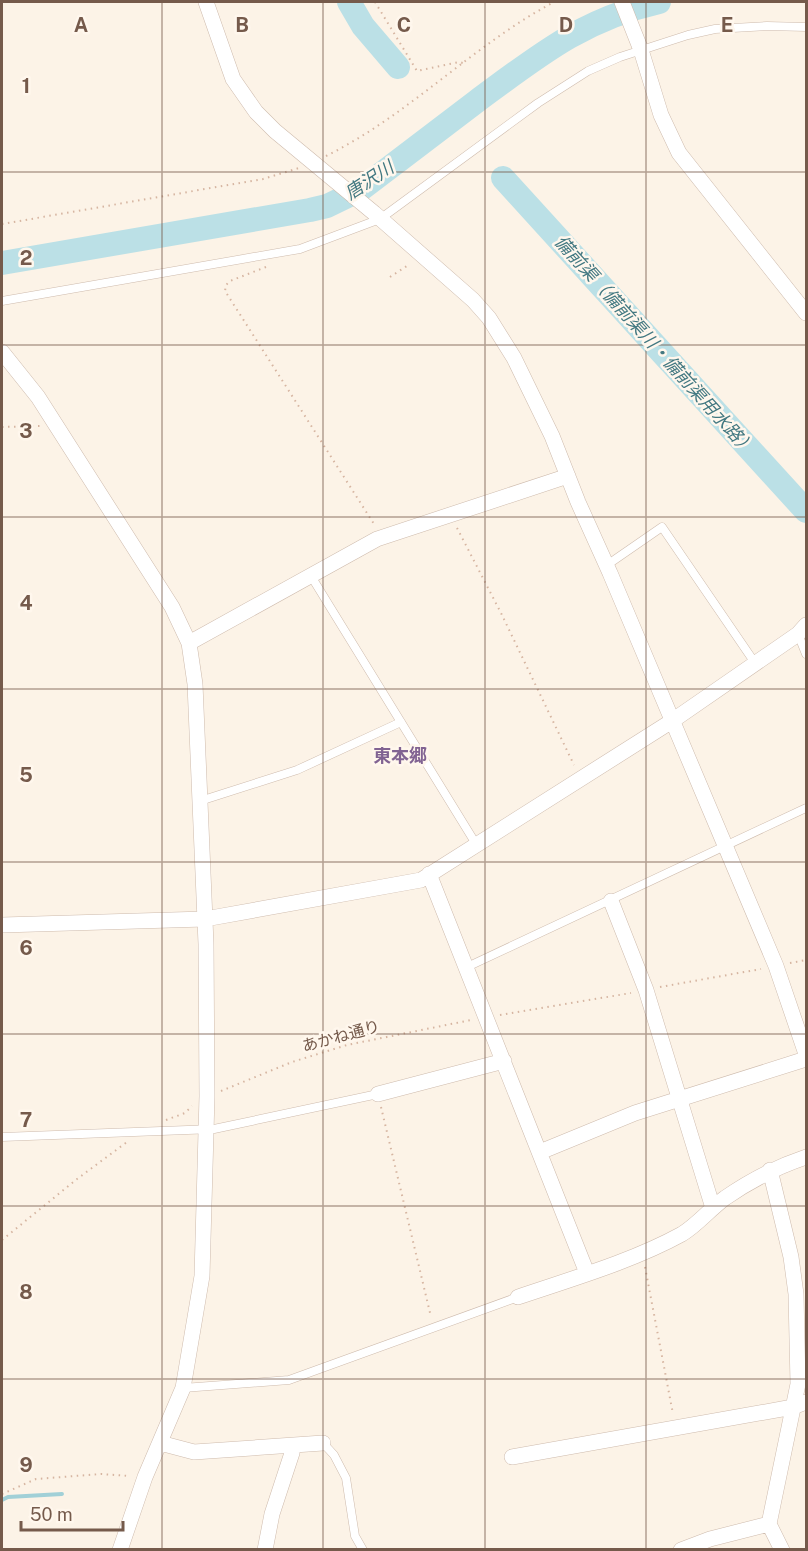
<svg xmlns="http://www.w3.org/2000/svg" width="808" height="1551" viewBox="0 0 808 1551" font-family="'Public Sans','Noto Sans JP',sans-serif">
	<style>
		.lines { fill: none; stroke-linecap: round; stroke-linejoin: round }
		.stream { stroke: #a1d0d7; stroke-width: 4 }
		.river { stroke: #bbe0e6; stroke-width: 24 }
		.lane-casing { stroke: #cebbad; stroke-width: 9 }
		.street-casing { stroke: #cebbad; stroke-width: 16 }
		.path { stroke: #d6b5a1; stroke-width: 2; stroke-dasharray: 1.5 4.5; stroke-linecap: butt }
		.lane { stroke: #fff; stroke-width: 8 }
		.street { stroke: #fff; stroke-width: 15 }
		.grid { fill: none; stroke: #755a4b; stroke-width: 1.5; stroke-opacity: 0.55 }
		.labels { text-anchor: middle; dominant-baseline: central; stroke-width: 5; stroke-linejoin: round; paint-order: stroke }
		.street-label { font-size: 16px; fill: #755a4b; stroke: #fff7ed }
		.water-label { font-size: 18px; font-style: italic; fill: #427881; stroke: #fff7ed }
		.neighbourhood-label { font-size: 18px; font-weight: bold; fill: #816392; stroke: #fff7ed }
		.grid-label { font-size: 20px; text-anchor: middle; font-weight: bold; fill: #755a4b; stroke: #fff7ed; stroke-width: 5; stroke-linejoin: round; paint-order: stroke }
	</style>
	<rect width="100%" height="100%" fill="#fcf3e7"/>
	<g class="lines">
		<path class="stream" d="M2 1500 8 1497 62 1494"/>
		<path class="river" d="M349 2 363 26 398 67
			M503 178 806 511
			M2 263 310 210 327 206 360 190C399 160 438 131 477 101 538 56 583 19 659 2"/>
		<g class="lane-casing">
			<path id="lane" d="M2 301 300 249 380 219 538 103 588 71 620 57 688 35 715 29 767 26 806 27
				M607 565 662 527 755 663
				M311 576 476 844
				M798 634 806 654
				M200 801 297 770 401 722
				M467 967 806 808
				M2 1137 214 1129 378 1094
				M183 1388 289 1380 518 1297
				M323 1443 334 1455 346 1478 355 1536 363 1550"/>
		</g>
		<g class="street-casing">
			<path id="street" d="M206 2 233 79 256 112 275 131 374 213 473 300 489 318 514 358 552 436 578 502 610 573 776 966 806 1054
				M622 2 641 50 661 115 679 153 806 313
				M2 352 38 397 172 607 189 643 195 684 206 944 207 1096 202 1276 183 1388 145 1477 120 1550
				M189 643 377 539 568 476
				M429 874 587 1273
				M611 901 646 990 713 1208
				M2 925 205 919 421 880 672 721 798 634 806 625
				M378 1094 504 1061
				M540 1152 635 1113 806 1059
				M770 1170 791 1257 796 1294 798 1384 769 1524 782 1550
				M518 1297C571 1279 633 1261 682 1234 697 1225 710 1209 725 1198 751 1180 776 1167 806 1157
				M160 1443 194 1452 323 1443
				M512 1457 793 1407 806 1402
				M265 1550 272 1514 292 1453 293 1446
				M681 1550 710 1539 769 1524"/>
		</g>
		<path class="path" d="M375 2 417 71 459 62 463 63
			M326 156C409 115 473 45 554 2
			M2 224 263 179 299 168
			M266 267 230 281 226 285 225 291 374 524
			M390 277 410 264
			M2 427 41 426
			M457 528 501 613 574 765
			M790 963 806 960
			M660 987 761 969
			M500 1015 631 993
			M221 1091 292 1062 347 1045 471 1020
			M381 1107 431 1317
			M166 1120 185 1113 192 1106
			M2 1240 77 1179 127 1142
			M645 1267 673 1414
			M2 1494 36 1479 101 1474 130 1476"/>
		<use href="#lane" class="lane"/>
		<use href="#street" class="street"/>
	</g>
	<path class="grid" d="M162 2V1550M323 2V1550M485 2V1550M646 2V1550M2 172H806M2 345H806M2 517H806M2 689H806M2 862H806M2 1034H806M2 1206H806M2 1379H806"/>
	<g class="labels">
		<g class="street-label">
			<text transform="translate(341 1036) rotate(-15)">あかね通り</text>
		</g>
		<g class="water-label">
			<text transform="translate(369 180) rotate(-33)">唐沢川</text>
			<text transform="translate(655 345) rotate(48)">備前渠（備前渠川・備前渠用水路）</text>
		</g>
		<g class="neighbourhood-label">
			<text x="400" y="755">東本郷</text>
		</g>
	</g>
	<g class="grid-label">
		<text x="81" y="32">A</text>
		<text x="242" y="32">B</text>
		<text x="404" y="32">C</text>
		<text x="566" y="32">D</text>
		<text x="727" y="32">E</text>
		<text x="26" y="93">1</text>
		<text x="26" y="265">2</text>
		<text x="26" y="438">3</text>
		<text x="26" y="610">4</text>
		<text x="26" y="782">5</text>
		<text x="26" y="955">6</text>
		<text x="26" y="1127">7</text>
		<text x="26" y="1299">8</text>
		<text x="26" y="1472">9</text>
	</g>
	<rect width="808" height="1551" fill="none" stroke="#755a4b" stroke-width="6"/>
	<path d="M21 1521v9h102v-9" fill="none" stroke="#755a4b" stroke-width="3"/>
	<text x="30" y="1521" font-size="18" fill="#755a4b" stroke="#fff7ed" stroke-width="4.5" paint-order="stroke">50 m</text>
</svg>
